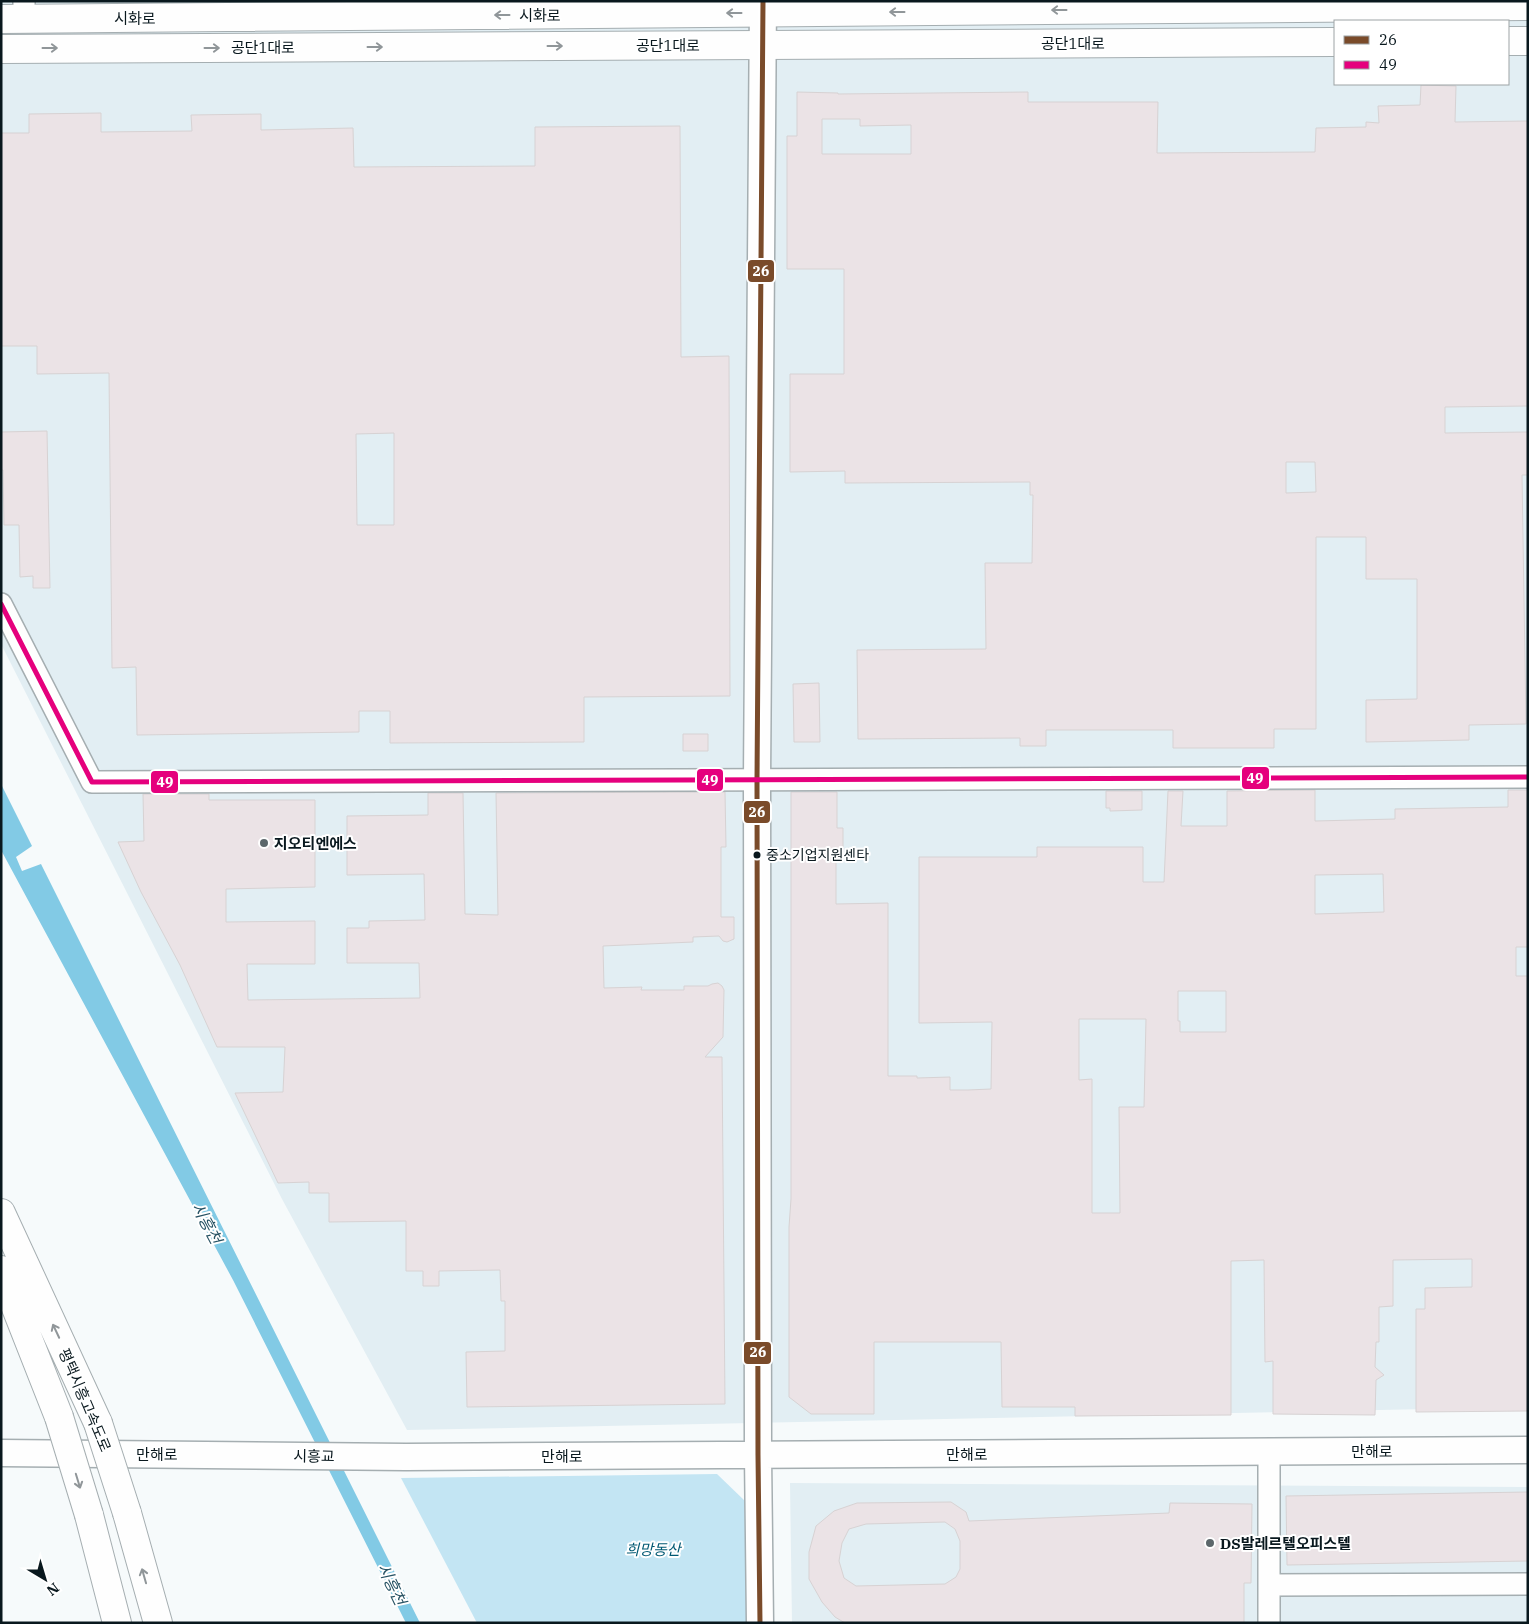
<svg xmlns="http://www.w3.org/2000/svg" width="1529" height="1624" viewBox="0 0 1529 1624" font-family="'IBM Plex Serif','Noto Sans KR',serif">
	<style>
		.built { fill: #e2eef3; fill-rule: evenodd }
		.green { fill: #c3e5f3 }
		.water { fill: #82cae5 }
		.building { fill: #ebe3e6; stroke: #d7d2d3; fill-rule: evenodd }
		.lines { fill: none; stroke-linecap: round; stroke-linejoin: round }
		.minor-casing { stroke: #a5aeb1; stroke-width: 24 }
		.tertiary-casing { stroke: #a5aeb1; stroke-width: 29 }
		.secondary-casing { stroke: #a5aeb1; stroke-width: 30 }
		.motorway-casing { stroke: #a5aeb1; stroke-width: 30 }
		.minor { stroke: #fefefe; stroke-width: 21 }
		.tertiary { stroke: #fefefe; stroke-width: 26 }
		.secondary { stroke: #fefefe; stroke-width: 28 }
		.motorway { stroke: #fefefe; stroke-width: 28 }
		.motorway-bridge-casing { stroke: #a5aeb1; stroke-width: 30; stroke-linecap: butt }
		.motorway-bridge { stroke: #fefefe; stroke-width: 28 }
		.bus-1-casing { stroke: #fff; stroke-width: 9 }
		.bus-2-casing { stroke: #fff; stroke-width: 9 }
		.bus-1 { stroke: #7a4b2a; stroke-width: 5 }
		.bus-2 { stroke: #e5007d; stroke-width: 5 }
		.oneway { stroke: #909699 }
		.poi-dot { fill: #5c676b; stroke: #fff; stroke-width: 2 }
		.bus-dot { fill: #09181e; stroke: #fff; stroke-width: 2 }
		.labels { text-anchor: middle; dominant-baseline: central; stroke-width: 4; stroke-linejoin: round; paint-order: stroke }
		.bus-label { font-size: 14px; fill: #09181e; stroke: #fff; text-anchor: start }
		.street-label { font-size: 15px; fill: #09181e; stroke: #fff }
		.poi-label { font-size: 15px; font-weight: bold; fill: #09181e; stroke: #fff; text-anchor: start }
		.park-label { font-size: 15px; font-style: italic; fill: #005973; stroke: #fff }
		.water-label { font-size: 16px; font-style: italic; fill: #275263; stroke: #fff }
		.line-badge { stroke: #fff; stroke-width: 2 }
		.badge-label { font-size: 14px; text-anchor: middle; font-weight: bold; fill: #fff }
	</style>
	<rect width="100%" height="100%" fill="#f6fafb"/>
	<path class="built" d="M1 1H1528V1407L407 1430 282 1199 1 644ZM1335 21H1508V84H1335Z
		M790 1483 1528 1487V1623H792Z"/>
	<path class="green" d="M717 1474 745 1501 747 1623H477L401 1478Z"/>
	<path class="water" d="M1 784 32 846 16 857 22 871 41 864 420 1623H406L233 1280 1 850Z"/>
	<path class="building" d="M1421 85 1456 86 1455 122 1528 121V406L1445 407V433L1528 432V475H1522L1526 724 1469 725V740L1366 742V700L1417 699V579H1366V537H1316V729H1274V748H1173V730H1046V746H1020V738L858 739 857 650 986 649 985 563H1032L1033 495H1030V482L845 483V471L790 472V374H844V269H787V136H797V92L838 93V94L1028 92V102H1158L1157 153 1315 152 1316 128 1366 127V122L1379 123 1378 106 1420 105ZM822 119H860V126L911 125V154H822ZM1286 462H1315L1316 492 1286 493Z
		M101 113V132L192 131 191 115 261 114V130L353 128 354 167 535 166V127L680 126 681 357 729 356 730 696 584 697V742L390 743V711H359V732L137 735 136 667 112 668 109 373 37 374V346H1V133H29V114ZM394 433V525H357L356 434Z
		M47 431 50 588H33V576L20 577 19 525H4L3 470H1V432Z
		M819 683 820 742H794L793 684Z
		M683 734H708V751H683Z
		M1315 790V821L1395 819V809L1508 807V790H1528V947H1516V976H1528V1411L1416 1412V1309H1425V1288L1472 1287V1259L1393 1260V1306L1379 1307V1342H1376L1375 1367 1384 1375 1376 1380 1375 1415 1273 1414V1361L1265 1362 1264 1260 1231 1261V1415L1075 1416V1407H1002L1001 1342H874V1414H811L789 1397V1227L791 1199V792H837V828H843V852H836V904L888 903V1076H917V1078L950 1077V1090H968L991 1089 992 1022 919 1023V857H1037V847H1143V882H1164L1168 791H1183L1181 826H1227V791ZM1383 874 1384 912 1315 914V875ZM1178 991H1226V1032H1180V1021H1178ZM1079 1019H1146L1144 1107H1119L1120 1213H1092V1079L1079 1080Z
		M1106 791H1142V810L1110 811V808H1106Z
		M725 792 726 847H721V917H734V939L727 942 723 941 719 936 693 937V942L603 946 604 988 642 987 641 990H684V986H708L712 984 718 983 722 986 724 990 723 1037 705 1057H722L725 1404 467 1407 466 1352 505 1351V1301H501L500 1270 439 1271V1286H423V1271H406V1221L329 1222V1193H309V1182L278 1183 235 1093 283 1092 285 1047H217L180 965 141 892 118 842 144 841 143 794H209V800H315V887L226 889V922L315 921V964H247L248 1000 420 998 419 963H347V928H369V921L425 920 424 874 347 875V816L428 815V793H463L465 914 498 915 496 793Z
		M1528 1492V1561L1287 1565 1286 1496Z
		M951 1502 966 1512 969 1521 1169 1513 1170 1503 1252 1504 1251 1583H1244V1623H845L835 1617 822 1602 809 1579V1552L816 1526 834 1511 857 1503ZM945 1522 955 1529 960 1541V1569L956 1577 945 1584 856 1586 844 1578 839 1561 842 1543 849 1529 866 1524Z"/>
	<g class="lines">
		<g class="minor-casing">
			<path id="minor" d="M24 1V19
				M1 604 92 782 1528 777
				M1269 1585 1528 1584
				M1269 1623V1452"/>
		</g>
		<g class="tertiary-casing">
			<path id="tertiary" d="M1 1453 406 1457 1528 1450
				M760 1623 758 1455 757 780 763 1"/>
		</g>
		<g class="secondary-casing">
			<path id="secondary" d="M1 19 1528 6
				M1508 41H1528
				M1 49 1335 42"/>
		</g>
		<g class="motorway-casing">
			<path id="motorway" d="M1 1213 98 1423
				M1 1270 59 1417
				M127 1513 158 1623
				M89 1515 117 1623"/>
		</g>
		<use href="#minor" class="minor"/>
		<use href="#tertiary" class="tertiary"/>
		<use href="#secondary" class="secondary"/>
		<use href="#motorway" class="motorway"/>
		<g class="motorway-bridge-casing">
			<path id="motorway-bridge" d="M59 1417 89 1515
				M98 1423 127 1513"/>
		</g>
		<use href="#motorway-bridge" class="motorway-bridge"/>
		<g class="bus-1-casing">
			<path id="bus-1" d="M760 1623 758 1455 757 780 763 1"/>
		</g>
		<g class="bus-2-casing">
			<path id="bus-2" d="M1 604 92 782 1528 777"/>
		</g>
		<use href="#bus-1" class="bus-1"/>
		<use href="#bus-2" class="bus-2"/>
	</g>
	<defs><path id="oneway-shaft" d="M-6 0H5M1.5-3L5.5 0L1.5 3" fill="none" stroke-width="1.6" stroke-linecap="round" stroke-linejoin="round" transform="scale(1.25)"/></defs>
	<g class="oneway">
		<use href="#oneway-shaft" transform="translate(1059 10) rotate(180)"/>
		<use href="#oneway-shaft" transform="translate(897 12) rotate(180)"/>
		<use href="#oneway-shaft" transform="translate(734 13) rotate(180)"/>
		<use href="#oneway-shaft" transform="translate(502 15) rotate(180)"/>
		<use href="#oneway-shaft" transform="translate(555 46)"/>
		<use href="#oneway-shaft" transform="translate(375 47)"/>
		<use href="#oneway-shaft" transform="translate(50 48)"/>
		<use href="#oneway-shaft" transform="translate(212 48)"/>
		<use href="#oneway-shaft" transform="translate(56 1331) rotate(-115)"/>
		<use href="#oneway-shaft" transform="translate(78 1481) rotate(73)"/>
		<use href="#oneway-shaft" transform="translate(144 1576) rotate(-106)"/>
	</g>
	<g class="poi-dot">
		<circle cx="264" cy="843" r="5"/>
		<circle cx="1210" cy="1543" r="5"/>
	</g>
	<circle class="bus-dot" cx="757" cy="855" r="4.5"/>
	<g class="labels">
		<g class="bus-label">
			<text x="766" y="855">중소기업지원센타</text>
		</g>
		<g class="street-label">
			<text x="540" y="15">시화로</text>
			<text x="135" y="18">시화로</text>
			<text x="1073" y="43">공단1대로</text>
			<text x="668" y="45">공단1대로</text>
			<text x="263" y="47">공단1대로</text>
			<text transform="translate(85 1400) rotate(67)">평택시흥고속도로</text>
			<text x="1372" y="1451">만해로</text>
			<text x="157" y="1454">만해로</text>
			<text x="967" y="1454">만해로</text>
			<text transform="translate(314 1456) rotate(1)">시흥교</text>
			<text x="562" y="1456">만해로</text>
		</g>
		<g class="poi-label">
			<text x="274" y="843">지오티엔에스</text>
			<text x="1220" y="1543">DS발레르텔오피스텔</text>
		</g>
		<g class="park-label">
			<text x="653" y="1549">희망동산</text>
		</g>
		<g class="water-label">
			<text transform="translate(207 1223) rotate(62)">시흥천</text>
			<text transform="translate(392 1584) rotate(64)">시흥천</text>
		</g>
	</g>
	<g class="line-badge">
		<rect x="747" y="259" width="28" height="24" rx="5" fill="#7a4b2a"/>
		<rect x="1241" y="766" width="29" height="24" rx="5" fill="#e5007d"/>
		<rect x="696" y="768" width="28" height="24" rx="5" fill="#e5007d"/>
		<rect x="150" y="770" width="29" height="24" rx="5" fill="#e5007d"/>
		<rect x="743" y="800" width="28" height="24" rx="5" fill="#7a4b2a"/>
		<rect x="743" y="1341" width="29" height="24" rx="5" fill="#7a4b2a"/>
	</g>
	<g class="badge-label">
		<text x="761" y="276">26</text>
		<text x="1255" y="783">49</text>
		<text x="710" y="785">49</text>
		<text x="165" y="787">49</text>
		<text x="757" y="817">26</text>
		<text x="758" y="1357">26</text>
	</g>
	<rect width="1529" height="1624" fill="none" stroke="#09181e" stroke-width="5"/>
	<rect x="1334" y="20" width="175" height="65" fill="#ffffff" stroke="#9da3a5"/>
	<rect x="1344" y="36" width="25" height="8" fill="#7a4b2a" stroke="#9da3a5"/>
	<text x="1379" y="45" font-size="15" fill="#09181e">26</text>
	<rect x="1344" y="61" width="25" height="8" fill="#e5007d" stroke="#9da3a5"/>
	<text x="1379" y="70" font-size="15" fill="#09181e">49</text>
	<g transform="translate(45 1579) rotate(142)" stroke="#ffffff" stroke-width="4" paint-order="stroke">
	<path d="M0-4L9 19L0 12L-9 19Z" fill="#09181e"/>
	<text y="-8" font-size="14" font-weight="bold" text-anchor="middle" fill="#09181e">N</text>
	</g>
</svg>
